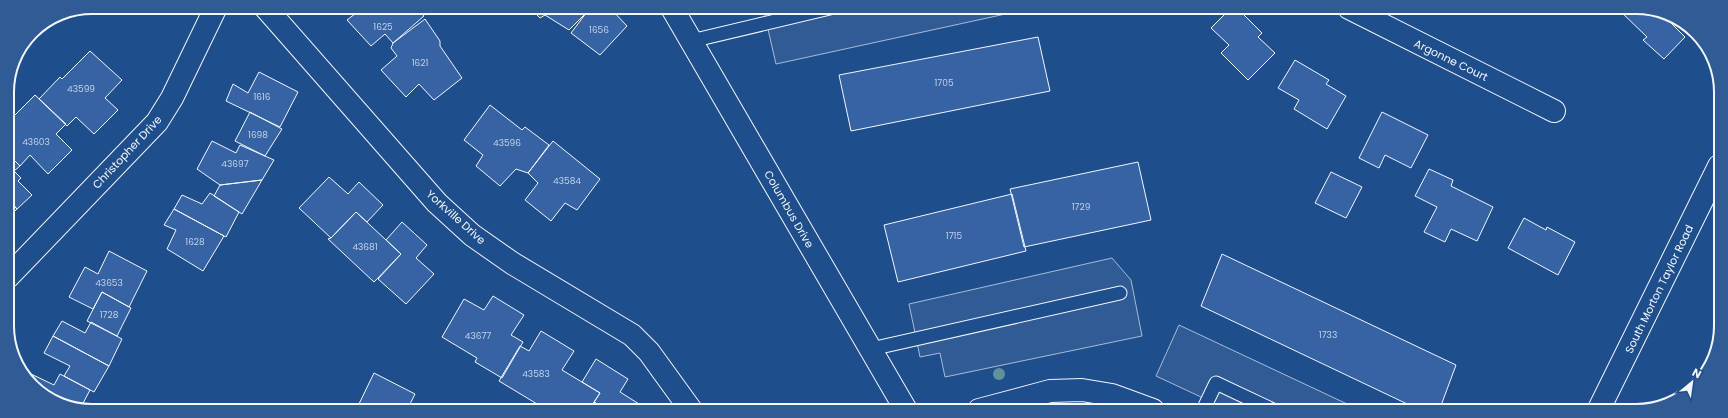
<svg xmlns="http://www.w3.org/2000/svg" width="1728" height="418" viewBox="0 0 1728 418" font-family="Poppins,sans-serif">
	<style>
		.built { fill: #305b95; stroke: #a8bbd7 }
		.building { fill: #3563a3; stroke: #f2f6ff }
		.lines { fill: none; stroke-linecap: round; stroke-linejoin: round }
		.service-casing { stroke: #f2f6ff; stroke-width: 15 }
		.minor-casing { stroke: #f2f6ff; stroke-width: 24 }
		.service { stroke: #1f4e8c; stroke-width: 13 }
		.minor { stroke: #1f4e8c; stroke-width: 22 }
		.tree { fill: #61919a }
		.labels { text-anchor: middle; dominant-baseline: central; stroke-width: 3; stroke-linejoin: round; paint-order: stroke }
		.number-label { font-size: 9px; fill: #c3d1e8 }
		.street-label { font-size: 11px; fill: #f2f6ff; stroke: #1f4e8c }
		.rim { fill: none; stroke: #f2f6ff; stroke-width: 2 }
	</style>
	<rect width="100%" height="100%" fill="#1f4e8c"/>
	<path class="built" d="M755 8H1033L776 64 764 12 756 14Z
		M1112 258 1131 280 1142 336 945 377 940 353 920 357 909 304Z
		M1179 325 1362 411 1229 410 1156 376Z"/>
	<path class="building" d="M364 7H417L424 16 393 43 385 34 371 46 347 20Z
		M529 7H550L545 15 540 18Z
		M550 7 590 8H591L569 30 545 15Z
		M590 8H613L612 10 627 26 600 55 571 33Z
		M1231 8H1237L1262 33 1258 37 1275 53 1248 80 1221 53 1229 45 1211 28Z
		M1618 9H1653L1669 18 1667 19 1685 37 1664 59 1643 40 1647 37Z
		M425 19 440 41V46L462 78 434 100 419 84 406 97 381 70 397 56 391 48 393 43Z
		M1038 37 1050 91 851 131 839 75Z
		M90 51 122 80 105 98 118 110 94 134 76 117 67 126 39 99 60 77 62 79Z
		M1295 60 1329 80 1326 84 1346 96 1327 129 1294 109 1299 100 1278 88Z
		M259 72 298 92 280 127 226 101 233 84 248 93Z
		M35 95 66 124 56 134 72 150 48 174 30 155 20 166 8 154 7 123Z
		M490 105 522 130 525 127 549 145 528 173 516 169 500 186 476 166 483 155 464 140Z
		M250 112 282 129 265 156 235 141Z
		M1382 112 1428 135 1411 168 1385 155 1379 168 1359 158Z
		M212 141 236 153 240 145 274 160 262 180 220 185 197 169Z
		M553 141 600 179 577 210 565 203 551 221 525 200 538 183 528 173Z
		M8 154 20 166 14 171 21 178 18 181 32 195 17 209 8 199Z
		M1138 162 1151 220 1024 247 1010 189Z
		M1429 169 1453 180 1451 186 1493 207 1477 241 1451 229 1445 242 1424 232 1437 207 1415 196Z
		M1331 172 1362 187 1346 218 1315 203Z
		M329 177 348 194 359 182 383 205 367 222 356 212 331 238 299 208Z
		M262 180 242 214 214 196 220 185Z
		M210 193 239 212 226 237 174 209 182 195 202 204Z
		M1012 194 1026 251 898 282 884 225Z
		M8 199 17 209 8 218Z
		M174 209 224 236 203 271 167 249 176 230 164 225Z
		M356 212 401 254 374 282 328 239 331 238Z
		M1524 218 1546 230 1547 227 1575 242 1558 275 1508 248Z
		M402 222 427 245 416 258 434 274 406 304 378 279 401 254 386 240Z
		M109 251 147 271 129 307 102 292 93 309 69 297 85 267 98 274Z
		M1222 254 1456 365 1439 411H1422L1201 306Z
		M102 292 131 308 117 336 87 321Z
		M493 296 524 315 511 335 523 342 502 378 475 362 477 358 442 337 464 299 484 310Z
		M62 321 85 333 91 322 122 339 109 366 53 336Z
		M541 331 574 351 562 370 600 393 589 410H560L554 406 552 410H547L499 381 520 346 529 351Z
		M53 336 109 366 94 392 64 376 70 366 44 353Z
		M596 359 628 379 620 392 639 404 636 410H608L594 402 600 393 582 382Z
		M374 373 415 394 407 410H356Z
		M31 374 54 385 60 374 90 390 80 409H75L32 386 28 379Z
		M594 402 608 410H589Z"/>
	<g class="lines">
		<g class="service-casing">
			<path id="service" d="M691 41 830 8
				M871 349 1120 293
				M1203 410 1216 383 1273 410"/>
		</g>
		<g class="minor-casing">
			<path id="minor" d="M265 7 437 203 472 235 512 263 632 335 649 352 691 410
				M672 8 906 410
				M1349 8 1554 111
				M8 277 157 122 172 98 216 7
				M979 410 1050 391 1082 390 1112 395 1153 410
				M1598 411 1719 166"/>
		</g>
		<use href="#service" class="service"/>
		<use href="#minor" class="minor"/>
	</g>
	<circle class="tree" cx="999" cy="374" r="6"/>
	<g class="labels">
		<g class="number-label">
			<text x="383" y="27">1625</text>
			<text x="599" y="30">1656</text>
			<text x="420" y="63">1621</text>
			<text x="944" y="83">1705</text>
			<text x="81" y="89">43599</text>
			<text x="262" y="97">1616</text>
			<text x="258" y="135">1698</text>
			<text x="36" y="142">43603</text>
			<text x="507" y="143">43596</text>
			<text x="235" y="164">43697</text>
			<text x="567" y="181">43584</text>
			<text x="1081" y="207">1729</text>
			<text x="954" y="236">1715</text>
			<text x="195" y="242">1628</text>
			<text x="365" y="247">43681</text>
			<text x="109" y="283">43653</text>
			<text x="109" y="315">1728</text>
			<text x="1328" y="335">1733</text>
			<text x="478" y="336">43677</text>
			<text x="536" y="374">43583</text>
		</g>
		<g class="street-label">
			<text transform="translate(1451 60) rotate(26)">Argonne Court</text>
			<text transform="translate(127 152) rotate(-47)">Christopher Drive</text>
			<text transform="translate(789 209) rotate(60)">Columbus Drive</text>
			<text transform="translate(456 217) rotate(42)">Yorkville Drive</text>
			<text transform="translate(1659 289) rotate(-64)">South Morton Taylor Road</text>
		</g>
	</g>
	<path d="M0 0H1728V418H0ZM92 14H1636A78 78 0 0 1 1714 92V326A78 78 0 0 1 1636 404H92A78 78 0 0 1 14 326V92A78 78 0 0 1 92 14Z" fill="#305b95" fill-rule="evenodd"/>
	<path class="rim" d="M92 14H1636A78 78 0 0 1 1714 92V326A78 78 0 0 1 1636 404H92A78 78 0 0 1 14 326V92A78 78 0 0 1 92 14Z"/>
	<g transform="translate(1692 382) rotate(29)" stroke="#1f4e8c" stroke-width="3" paint-order="stroke">
	<path d="M0-3L7 15L0 10L-7 15Z" fill="#f2f6ff"/>
	<text y="-6" font-size="11" font-weight="bold" text-anchor="middle" fill="#f2f6ff">N</text>
	</g>
</svg>
